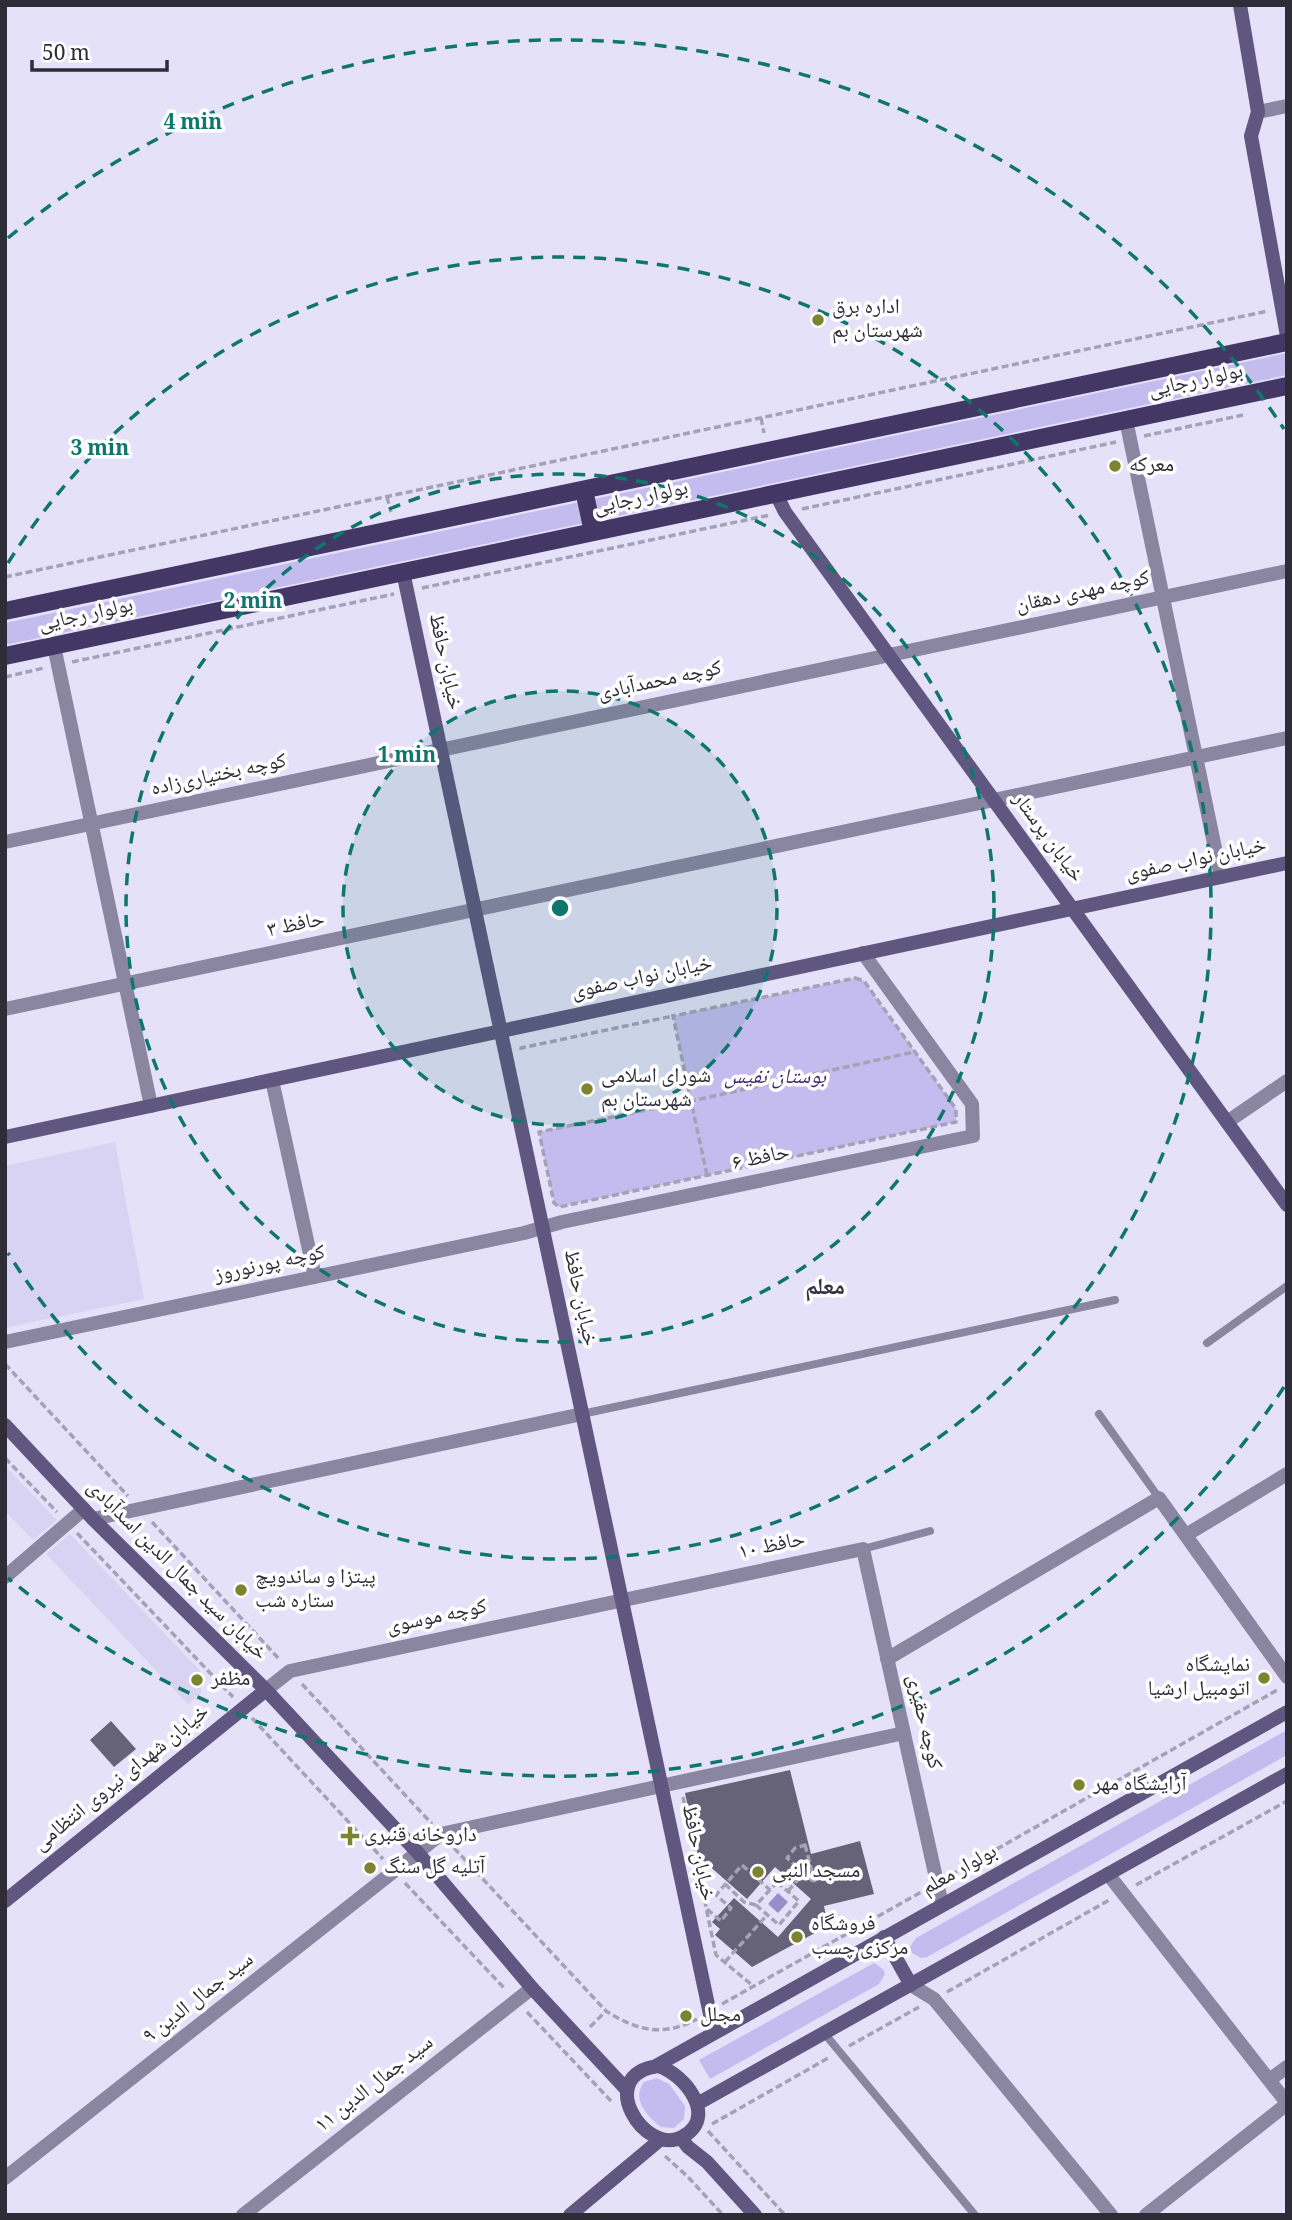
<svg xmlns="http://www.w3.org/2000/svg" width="1292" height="2220" viewBox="0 0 1292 2220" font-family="Georgia,'Noto Naskh Arabic',serif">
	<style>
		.built { fill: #d9d3f3 }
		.green { fill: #c4bbee }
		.water { fill: #9a8dcc }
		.building { fill: #666277 }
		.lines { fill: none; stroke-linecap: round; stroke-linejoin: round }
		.path { stroke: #a5a2b5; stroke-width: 3.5; stroke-dasharray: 7 3.5; stroke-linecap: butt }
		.lane { stroke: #8a85a1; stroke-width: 8 }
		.street { stroke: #8a85a1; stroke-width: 14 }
		.secondary { stroke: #5f577f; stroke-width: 14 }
		.primary { stroke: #433766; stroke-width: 18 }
		.ring { fill: none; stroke: #0f766e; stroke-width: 3.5; stroke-dasharray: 12 9 }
		.poi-dot { fill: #7d832e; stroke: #fff; stroke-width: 2.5 }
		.labels { text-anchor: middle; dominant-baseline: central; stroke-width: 7; stroke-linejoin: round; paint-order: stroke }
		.poi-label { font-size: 21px; fill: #2e2c36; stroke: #fff; text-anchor: start }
		.street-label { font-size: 21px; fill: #2e2c36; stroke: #fff }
		.park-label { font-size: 21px; font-style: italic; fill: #3f2873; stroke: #fff }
		.neighbourhood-label { font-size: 23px; font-weight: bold; fill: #353245; stroke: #fff }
		.centre { fill: #0f766e; stroke: #fff; stroke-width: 3.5 }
		.ring-label { font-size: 21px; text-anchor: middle; font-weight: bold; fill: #0f766e; stroke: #fff; stroke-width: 7; stroke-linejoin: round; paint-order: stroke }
	</style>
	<rect width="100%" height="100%" fill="#e5e1f9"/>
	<path class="built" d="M115 1142 144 1299 5 1328V1166Z
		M5 1466 57 1520 33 1540 5 1511Z
		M70 1534 201 1672V1693L188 1704 46 1554Z"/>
	<path class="green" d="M1287 353V375L5 645V623Z
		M855 978 864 981 956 1109V1122L559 1207 554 1203 539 1132 691 1101 673 1016Z
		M1287 1730V1755L927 1957 921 1958 912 1953 910 1947 916 1938Z
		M874 1963 883 1969 885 1974 879 1984 710 2079 699 2060Z
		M657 2078 669 2084 685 2106 684 2119 674 2128 661 2127C647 2116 631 2099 644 2082Z"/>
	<path class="water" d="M778 1893 788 1902 778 1913 768 1904Z"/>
	<path class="building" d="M111 1721 136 1749 114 1767 90 1740Z
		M790 1770 811 1854 860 1841 874 1894 824 1906 828 1926 752 1967 715 1935 720 1929 712 1922 734 1898 778 1937 811 1899 775 1867 747 1899 698 1856 685 1793Z"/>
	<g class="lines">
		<path class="path" d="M761 418 764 433
			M1144 436 1243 415
			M387 497 391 512
			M802 509 1116 442
			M5 577 1268 311
			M422 588 770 515
			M72 662 394 594
			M5 677 44 668
			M855 978 864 981 956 1109V1122L559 1207 554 1203 539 1132 691 1101 673 1016Z
			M521 1050V1048L673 1016V1014
			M707 1175 691 1101 914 1052
			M5 1364 128 1496
			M5 1458 57 1512
			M152 1522 280 1660
			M77 1533 233 1697
			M302 1684 432 1824
			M252 1718 383 1859
			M683 1797 716 1955 753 1986
			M805 1845 815 1883 787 1858 795 1848Z
			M454 1848 606 2011C637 2031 664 2037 697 2019
			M951 1875 1279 1689
			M777 1882 799 1901 779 1925 756 1905Z
			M405 1883 505 1989
			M725 1884 744 1902 756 1905
			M1136 1885 1287 1801
			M788 1891 804 1873
			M707 1909 721 1921 731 1908 716 1895 742 1865 770 1890
			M725 1962 767 1915
			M947 1992 1111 1899
			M722 2004 923 1891
			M527 2012 611 2101
			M590 2027 606 2011
			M849 2046 919 2007
			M712 2124 830 2057
			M708 2131 785 2215
			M665 2156 688 2177 723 2215"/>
		<path class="lane" d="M1207 1343 1287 1286
			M582 1414 1115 1300
			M1099 1414 1159 1498
			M863 1549 930 1531
			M824 2033 975 2215"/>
		<path class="street" d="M1258 112 1287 106
			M1126 420 1221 877
			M54 646 151 1106
			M5 842 1287 571
			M5 1009 1287 738
			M272 1080 315 1277
			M1227 1122 1287 1081
			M5 1342 524 1233 562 1222 973 1136 972 1104 863 953
			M93 1519 582 1414
			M1186 1535 1287 1474
			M5 1577 84 1509
			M887 1659 1159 1498 1287 1677
			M266 1690 290 1671 863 1549 942 1905
			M1108 1874 1287 2103
			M911 1985 934 1999 1111 2215
			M1269 2080 1287 2067
			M5 2178 441 1834 904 1733
			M243 2215 532 1988
			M1146 2215 1287 2104"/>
		<path class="secondary" d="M1240 5 1258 112 1251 136 1287 336
			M776 494 785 512 1287 1205
			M403 572 714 2033
			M5 1137 1287 863
			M5 1425 93 1519 266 1690 418 1853 532 1988 627 2090
			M5 1901 266 1690
			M884 1937 911 1985
			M658 2066C685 2074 719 2118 682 2137 645 2157 593 2075 658 2066Z
			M654 2067 1287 1712
			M697 2104 1287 1774
			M681 2138 688 2147 707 2162 755 2215
			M570 2215 661 2139"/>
		<path class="primary" d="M584 490 593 532
			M5 611 1287 342
			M5 656 1287 386"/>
	</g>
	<circle cx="560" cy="908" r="217" fill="#0f766e" fill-opacity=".12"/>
	<g class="ring">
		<circle cx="560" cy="908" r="217"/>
		<circle cx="560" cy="908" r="434"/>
		<path d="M8 563A651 651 0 1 1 8 1253"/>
		<path d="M1284 1387A868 868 0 0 1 8 1578M8 238A868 868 0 0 1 1284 429"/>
	</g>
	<g class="poi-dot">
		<circle cx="818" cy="320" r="7"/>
		<circle cx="1115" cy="466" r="7"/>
		<circle cx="587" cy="1089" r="7"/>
		<circle cx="241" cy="1590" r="7"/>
		<circle cx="1264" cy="1678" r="7"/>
		<circle cx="197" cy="1680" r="7"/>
		<circle cx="1079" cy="1785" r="7"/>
		<path d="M346.5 1825.5h7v7h7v7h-7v7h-7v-7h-7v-7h7z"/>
		<circle cx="370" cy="1868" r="7"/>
		<circle cx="758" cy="1872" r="7"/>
		<circle cx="797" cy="1937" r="7"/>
		<circle cx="686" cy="2016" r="7"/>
	</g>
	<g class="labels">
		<g class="poi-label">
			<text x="832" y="308">اداره برق<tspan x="832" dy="24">شهرستان بم</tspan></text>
			<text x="1129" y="466">معرکه</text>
			<text x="601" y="1077">شورای اسلامی<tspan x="601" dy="24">شهرستان بم</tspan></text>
			<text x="255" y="1578">پیتزا و ساندویچ<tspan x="255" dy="24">ستاره شب</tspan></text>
			<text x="1250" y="1666" text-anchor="end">نمایشگاه<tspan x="1250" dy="24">اتومبیل ارشیا</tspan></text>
			<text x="211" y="1680">مظفر</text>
			<text x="1093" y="1785">آرایشگاه مهر</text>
			<text x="364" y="1836">داروخانه قنبری</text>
			<text x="384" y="1868">آتلیه گل سنگ</text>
			<text x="772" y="1872">مسجد النبی</text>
			<text x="811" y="1925">فروشگاه<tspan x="811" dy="24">مرکزی چسب</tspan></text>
			<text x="700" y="2016">مجلل</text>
		</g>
		<g class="street-label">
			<text transform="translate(1196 382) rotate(-12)">بولوار رجایی</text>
			<text transform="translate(641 499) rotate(-12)">بولوار رجایی</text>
			<text transform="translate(1083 593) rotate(-12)">کوچه مهدی دهقان</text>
			<text transform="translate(86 616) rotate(-12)">بولوار رجایی</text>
			<text transform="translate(444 662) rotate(78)">خیابان حافظ</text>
			<text transform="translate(660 682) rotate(-12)">کوچه محمدآبادی</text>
			<text transform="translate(219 776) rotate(-12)">کوچه بختیاری‌زاده</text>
			<text transform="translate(1047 838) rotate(54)">خیابان پرستار</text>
			<text transform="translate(1196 861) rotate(-12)">خیابان نواب صفوی</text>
			<text transform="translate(296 926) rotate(-12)">حافظ ۳</text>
			<text transform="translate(642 979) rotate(-12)">خیابان نواب صفوی</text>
			<text transform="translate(761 1159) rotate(-12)">حافظ ۶</text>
			<text transform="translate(270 1265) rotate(-12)">کوچه پورنوروز</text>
			<text transform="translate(579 1298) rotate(78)">خیابان حافظ</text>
			<text transform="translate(772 1547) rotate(-12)">حافظ ۱۰</text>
			<text transform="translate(176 1571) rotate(45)">خیابان سید جمال الدین اسدآبادی</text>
			<text transform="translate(437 1618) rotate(-12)">کوچه موسوی</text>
			<text transform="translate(923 1722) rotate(77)">کوچه حقیری</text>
			<text transform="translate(122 1779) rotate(-39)">خیابان شهدای نیروی انتظامی</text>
			<text transform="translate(697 1853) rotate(78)">خیابان حافظ</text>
			<text transform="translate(960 1871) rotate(-29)">بولوار معلم</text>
			<text transform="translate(199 1999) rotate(-38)">سید جمال الدین ۹</text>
			<text transform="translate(375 2085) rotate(-38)">سید جمال الدین ۱۱</text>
		</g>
		<g class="park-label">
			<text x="775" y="1078">بوستان نفیس</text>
		</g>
		<g class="neighbourhood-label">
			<text x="825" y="1289">معلم</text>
		</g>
	</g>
	<circle cx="560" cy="908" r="10" class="centre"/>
	<g class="ring-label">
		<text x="193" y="129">4 min</text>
		<text x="100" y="455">3 min</text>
		<text x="253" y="608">2 min</text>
		<text x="407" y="762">1 min</text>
	</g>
	<rect width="1292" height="2220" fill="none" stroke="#2e2c36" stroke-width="14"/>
	<path d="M32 60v10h135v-10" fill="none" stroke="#2e2c36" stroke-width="3.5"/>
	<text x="42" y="60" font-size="21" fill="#2e2c36" stroke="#ffffff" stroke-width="5" paint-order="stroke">50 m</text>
</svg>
